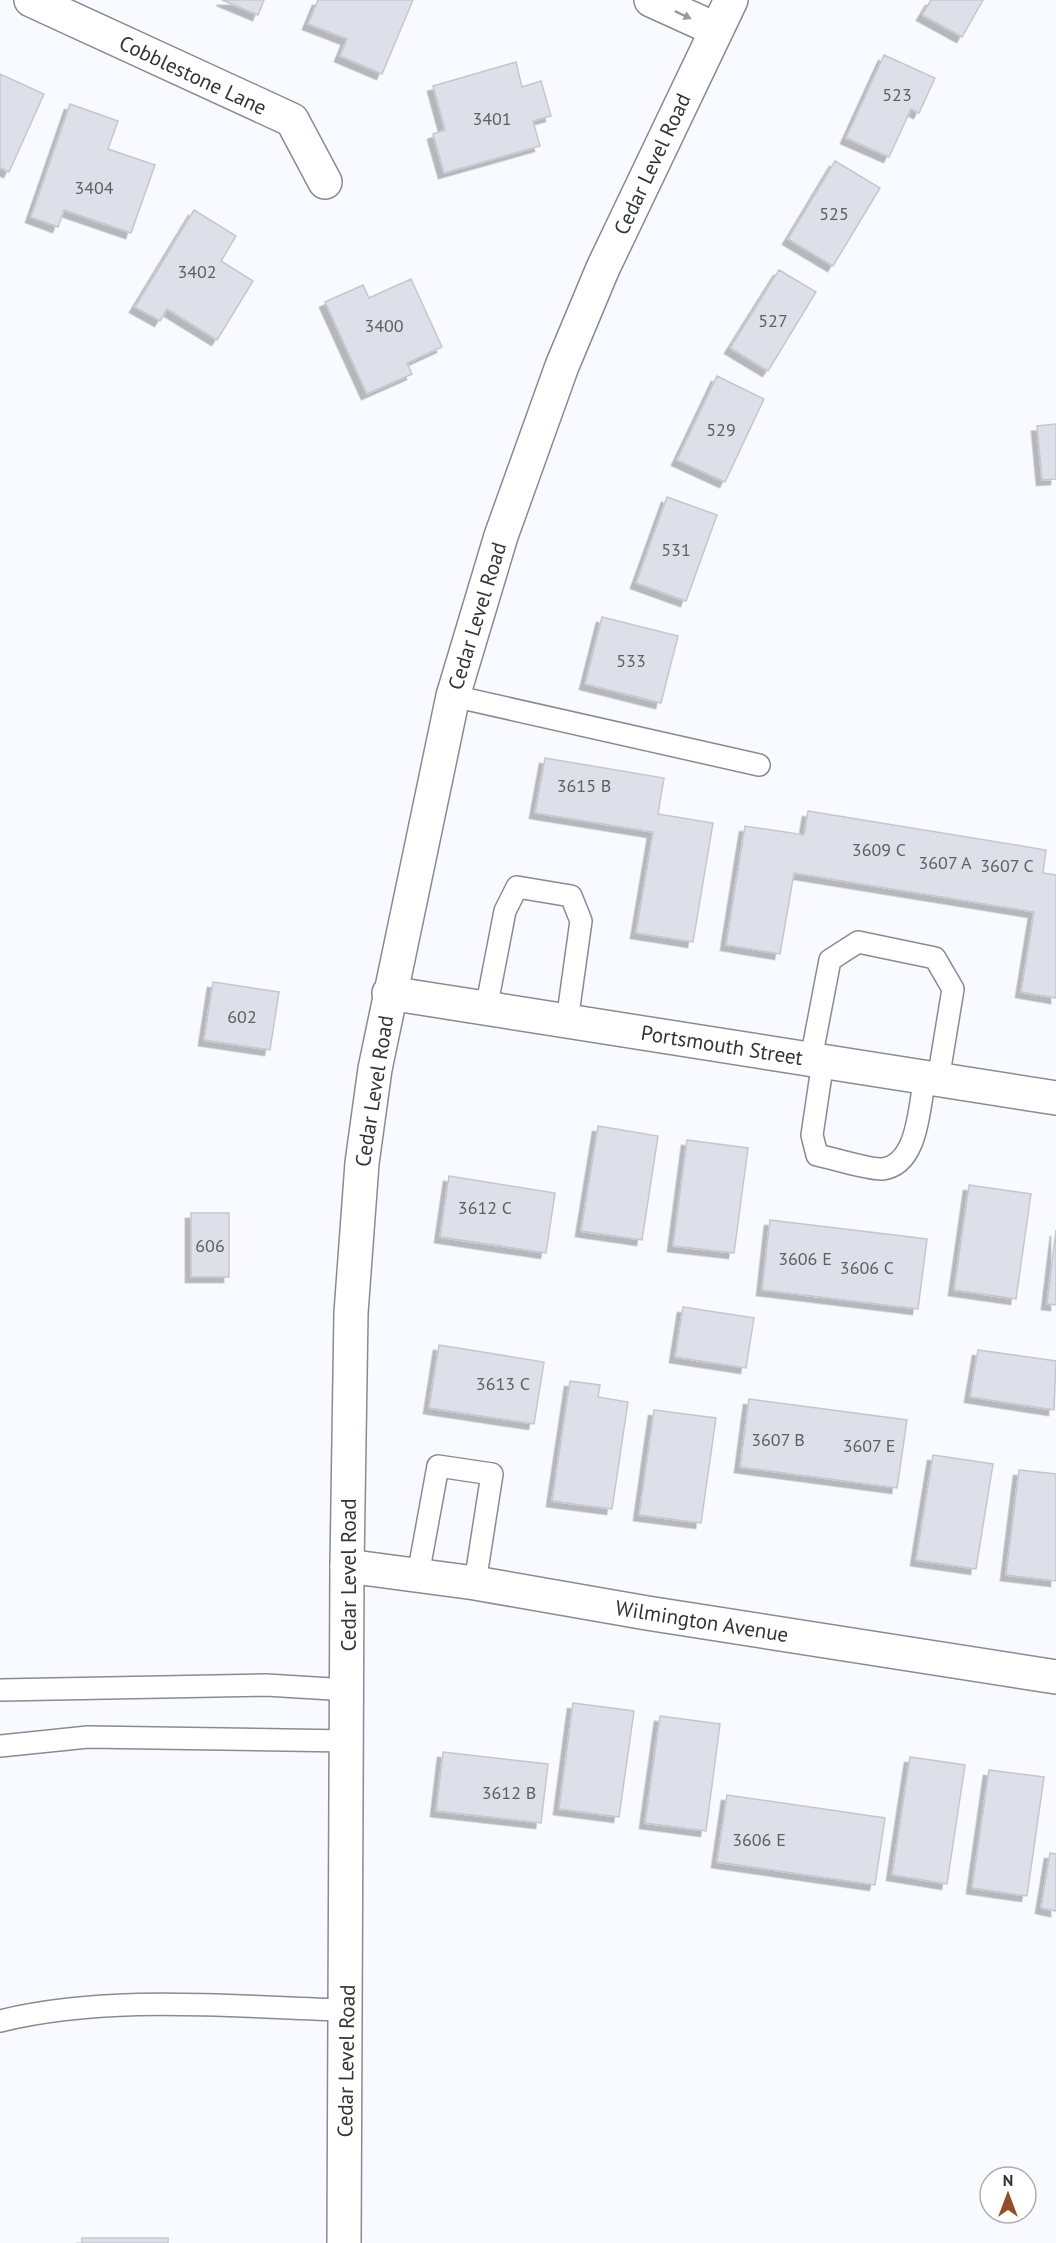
<svg xmlns="http://www.w3.org/2000/svg" width="1056" height="2243" viewBox="0 0 1056 2243" font-family="'PT Sans',sans-serif">
	<style>
		.building { fill: #dde0e8; stroke: #c4c7cf; stroke-width: 1.5; filter: url(#shadow) }
		.lines { fill: none; stroke-linecap: round; stroke-linejoin: round }
		.lane-casing { stroke: #888b93; stroke-width: 24 }
		.street-casing { stroke: #888b93; stroke-width: 36 }
		.secondary-casing { stroke: #888b93; stroke-width: 36 }
		.lane { stroke: #fff; stroke-width: 21 }
		.street { stroke: #fff; stroke-width: 33 }
		.secondary { stroke: #fff; stroke-width: 33 }
		.oneway { fill: #999a9b }
		.labels { text-anchor: middle; dominant-baseline: central; stroke-width: 6; stroke-linejoin: round; paint-order: stroke }
		.number-label { font-size: 18px; fill: #5e5f63 }
		.street-label { font-size: 21px; fill: #333437; stroke: #fff }
	</style>
	<defs>
		<filter id="shadow"><feDropShadow dx="-5.5" dy="5.5" stdDeviation="0" flood-color="#0004"/></filter>
	</defs>
	<rect width="100%" height="100%" fill="#f8faff"/>
	<path class="building" d="M222 0H264L258 15Z
		M318 0H413L382 74 340 56 347 39 308 24Z
		M931 0H983L962 37 922 15Z
		M884 55 935 78 919 113 911 109 889 157 846 138Z
		M516 62 522 87 541 81 551 116 533 121 540 146 444 173 433 134 445 130 433 86Z
		M0 74 44 94 9 172 0 168Z
		M70 104 118 121 108 149 155 165 131 233 64 210 58 227 31 217Z
		M835 161 880 188 833 266 788 239Z
		M194 210 236 236 221 261 253 281 217 340 167 309 160 321 135 307Z
		M779 270 816 292 768 371 730 348Z
		M411 279 442 347 407 363 412 374 367 394 325 302 363 285 369 298Z
		M717 376 764 399 725 482 677 460Z
		M1056 424V479L1042 480 1037 426Z
		M667 497 717 515 686 601 636 583Z
		M602 617 678 636 661 703 585 684Z
		M545 758 664 778 658 814 713 823 693 942 636 933 653 832 535 813Z
		M808 811 1046 850 1043 873 1056 875V998L1021 992 1034 912 794 873 780 954 726 945 745 826 804 835Z
		M213 982 279 992 270 1050 204 1040Z
		M598 1126 658 1136 642 1240 581 1231Z
		M687 1140 748 1148 734 1253 673 1246Z
		M449 1176 555 1193 546 1253 440 1237Z
		M969 1185 1031 1194 1016 1299 954 1290Z
		M191 1213H229V1277H191Z
		M770 1220 927 1239 918 1309 762 1290Z
		M1056 1230V1305L1047 1304Z
		M683 1307 754 1318 746 1368 675 1357Z
		M439 1345 544 1362 534 1424 429 1408Z
		M978 1350 1056 1361 1054 1410 970 1397Z
		M570 1381 600 1385 598 1397 628 1402 612 1509 552 1501Z
		M749 1399 907 1420 897 1488 740 1467Z
		M654 1410 716 1418 701 1523 639 1515Z
		M933 1455 993 1464 976 1569 916 1560Z
		M1019 1470 1056 1474V1581L1006 1575Z
		M573 1703 634 1711 619 1817 559 1809Z
		M660 1716 720 1724 706 1831 645 1823Z
		M443 1752 548 1764 541 1823 436 1811Z
		M910 1757 965 1765 947 1884 892 1875Z
		M989 1770 1044 1777 1027 1896 972 1888Z
		M727 1795 885 1818 875 1885 717 1862Z
		M1050 1853 1056 1854V1911L1041 1908Z
		M82 2238H168V2243H82Z"/>
	<g class="lines">
		<g class="lane-casing">
			<path id="lane" d="M453 696 759 765
				M486 1009 505 911 517 887 571 896 581 921 567 1021
				M811 1059 830 960 858 942 935 958 953 989 938 1080
				M823 1061 812 1135 817 1155C832 1158 869 1170 882 1169 919 1165 919 1105 925 1077
				M418 1575 438 1466 492 1474 475 1583
				M0 1690 266 1685 348 1690
				M0 1746 88 1737 348 1741
				M0 2021C112 1994 232 2007 347 2010"/>
		</g>
		<g class="street-casing">
			<path id="street" d="M31 0 292 120 325 182
				M651 0 715 29
				M389 993 1056 1098
				M347 1566 475 1583 647 1613 1056 1677"/>
		</g>
		<g class="secondary-casing">
			<path id="secondary" d="M344 2243 347 1566 351 1313 362 1163 375 1069 453 696 501 536 562 366 603 268 731 0"/>
		</g>
		<use href="#lane" class="lane"/>
		<use href="#street" class="street"/>
		<use href="#secondary" class="secondary"/>
	</g>
	<defs><path id="oneway-solid" d="M-6-.8H1V-3.2L6.5 0L1 3.2V.8H-6Z" transform="scale(1.5)"/></defs>
	<use class="oneway" href="#oneway-solid" transform="translate(683 15) rotate(25)"/>
	<g class="labels">
		<g class="number-label">
			<text x="897" y="94">523</text>
			<text x="492" y="118">3401</text>
			<text x="94" y="187">3404</text>
			<text x="834" y="213">525</text>
			<text x="197" y="271">3402</text>
			<text x="773" y="320">527</text>
			<text x="384" y="325">3400</text>
			<text x="721" y="429">529</text>
			<text x="676" y="549">531</text>
			<text x="631" y="660">533</text>
			<text x="584" y="785">3615 B</text>
			<text x="879" y="849">3609 C</text>
			<text x="945" y="862">3607 A</text>
			<text x="1007" y="865">3607 C</text>
			<text x="242" y="1016">602</text>
			<text x="485" y="1207">3612 C</text>
			<text x="210" y="1245">606</text>
			<text x="805" y="1258">3606 E</text>
			<text x="867" y="1267">3606 C</text>
			<text x="503" y="1383">3613 C</text>
			<text x="778" y="1439">3607 B</text>
			<text x="869" y="1445">3607 E</text>
			<text x="509" y="1792">3612 B</text>
			<text x="759" y="1839">3606 E</text>
		</g>
		<g class="street-label">
			<text transform="translate(193 75) rotate(25)">Cobblestone Lane</text>
			<text transform="translate(652 164) rotate(-65)">Cedar Level Road</text>
			<text transform="translate(477 616) rotate(-73)">Cedar Level Road</text>
			<text transform="translate(722 1045) rotate(9)">Portsmouth Street</text>
			<text transform="translate(374 1091) rotate(-81)">Cedar Level Road</text>
			<text transform="translate(348 1575) rotate(-90)">Cedar Level Road</text>
			<text transform="translate(702 1621) rotate(9)">Wilmington Avenue</text>
			<text transform="translate(346 2061) rotate(-89)">Cedar Level Road</text>
		</g>
	</g>
	<g transform="translate(1008 2195)"><circle r="28" fill="#ffffff" stroke="#adaeaf" stroke-width="1.5"/>
	<path d="M0-4.5L10 22L0 15L-10 22Z" fill="#954f26"/>
	<text y="-9" font-size="16" font-weight="bold" text-anchor="middle" fill="#333437">N</text>
	</g>
</svg>
